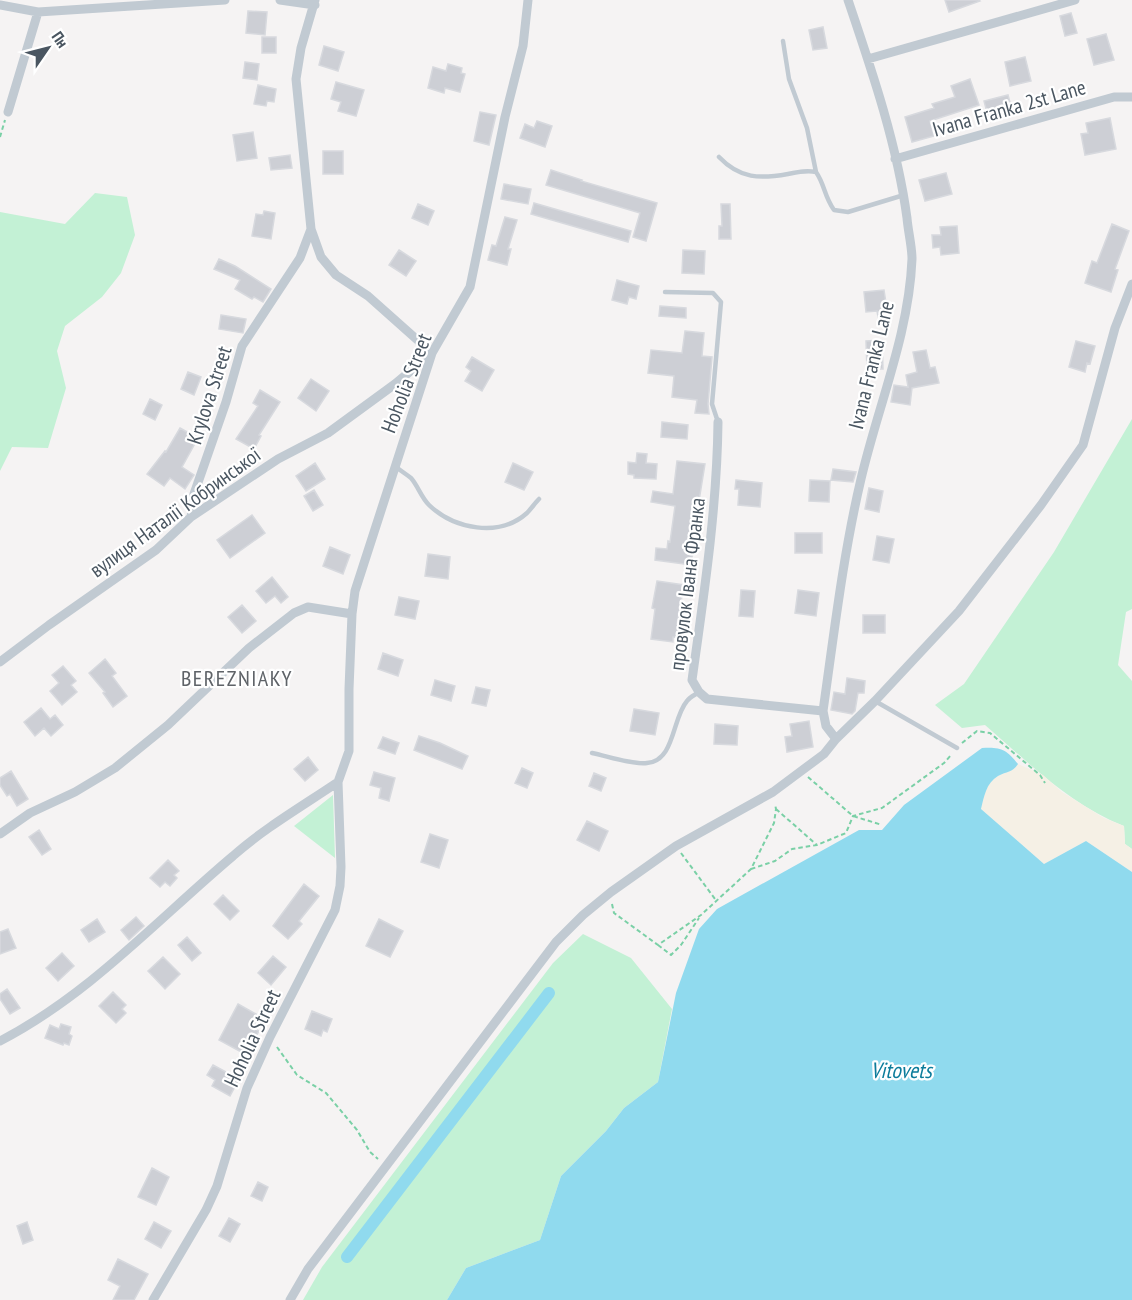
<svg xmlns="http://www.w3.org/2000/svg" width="1132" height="1300" viewBox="0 0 1132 1300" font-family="'PT Sans Narrow',sans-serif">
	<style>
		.green { fill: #c3f1d5 }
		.sand { fill: #f5f0e5 }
		.water { fill: #90daee }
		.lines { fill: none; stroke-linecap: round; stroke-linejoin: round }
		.canal { stroke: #90daee; stroke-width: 12 }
		.building { fill: #cdcfd5; stroke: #d7d9de; stroke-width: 1.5 }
		.path { stroke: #7ad0a6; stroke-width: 2; stroke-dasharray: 4.5 3; stroke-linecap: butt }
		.service { stroke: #c1cad2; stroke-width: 4.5 }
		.minor { stroke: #c1cad2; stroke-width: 9 }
		.labels { text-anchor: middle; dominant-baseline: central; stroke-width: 4.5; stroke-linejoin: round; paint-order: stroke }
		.street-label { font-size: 21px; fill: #4a5661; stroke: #fff }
		.neighbourhood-label { font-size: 22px; letter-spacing: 1.5px; fill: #5f6368; stroke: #fff }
		.water-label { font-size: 22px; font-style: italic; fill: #0c7c9b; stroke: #fff }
	</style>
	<rect width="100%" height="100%" fill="#f5f3f3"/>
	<path class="green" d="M95 193 127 197 135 235 121 273 102 297 65 326 57 351 66 388 48 448 12 447 0 471V212L65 224Z
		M1132 419V609L1126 612 1118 665 1132 681V849L1125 844 1124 826C1070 805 1029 763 985 725L962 728 935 705 964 684 1054 552Z
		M333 795 335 858 294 826Z
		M583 934 631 958 672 1009 658 1082 624 1108 606 1131 561 1176 540 1240 466 1268 447 1300H303L322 1267 553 963Z"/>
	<path class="sand" d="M1018 764 1043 775 1062 792 1104 818 1124 826 1125 844 1132 849V872L1086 841 1044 864 981 809C984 796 986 783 998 776 1007 771 1012 773 1018 764Z"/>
	<path class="water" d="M982 748C1001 747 1006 749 1018 764 1012 773 1007 771 998 776 986 783 984 797 981 809L1044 864 1086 841 1132 872V1300H447L466 1268 540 1240 561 1176 606 1131 624 1108 658 1082 676 993 699 929 717 909 859 830H882L904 805Z"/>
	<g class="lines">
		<path class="canal" d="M347 1257 549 993"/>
	</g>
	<path class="building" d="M945 0H979L980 1 949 12Z
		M248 11 267 12 265 35 246 33Z
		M1071 13 1077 33 1065 36 1060 16Z
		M823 27 827 48 813 50 809 30Z
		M1106 34 1114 60 1094 65 1087 39Z
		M262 37H276V53H262Z
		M324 46 344 52 338 71 319 65Z
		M1025 57 1031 81 1010 86 1005 62Z
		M245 62 259 64 257 80 243 78Z
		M448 64 462 68 461 73 465 74 460 92 445 88 444 93 428 88 433 67 446 71Z
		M970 79 979 105 930 121 934 136 912 142 905 117 934 108 932 104 955 97 951 86Z
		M336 82 364 90 356 116 338 111 341 102 331 99Z
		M258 85 276 89 274 102 267 101 266 106 254 104Z
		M1008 95 1013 114 989 120 984 101Z
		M480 112 496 115 489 145 474 141Z
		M1110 118 1116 149 1085 155 1081 134 1088 133 1086 123Z
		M537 121 552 126 545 147 520 138 525 124 534 128Z
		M253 132 257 158 237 161 233 135Z
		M323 151H343V174H323Z
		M290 155 292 168 271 170 269 158Z
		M551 170 582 180 581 181 657 203 646 241 633 237 640 213 546 185Z
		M946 173 952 194 925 201 919 180Z
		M504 184 531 189 528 204 501 199Z
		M534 203 631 231 628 242 531 214Z
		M418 204 434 211 428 225 412 218Z
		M721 204H730L731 239H719V226H722Z
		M264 211 275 213 271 239 252 236 256 214 263 215Z
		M505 217 517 220 508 249H511L507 265 488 260 492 245 496 246Z
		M1112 224 1129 231 1115 269 1118 270 1111 292 1085 283 1092 261 1097 263Z
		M957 226 959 253 941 255 940 247 933 248 932 235H941L940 227Z
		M399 250 416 261 406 276 389 265Z
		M683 250 705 251 704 274 682 273Z
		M219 259 235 266 271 289 263 302 254 297 252 299 235 289 240 280 214 269Z
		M617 280 639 286 636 299 629 297 627 304 612 300Z
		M884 290 888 316 878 317 877 311 866 312 864 292Z
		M660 306 686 308V318L659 316Z
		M221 315 246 319 243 333 219 329Z
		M685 331 704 333 702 356 712 357 708 404 709 414 695 413 697 400 672 397 674 376 648 373 651 350 682 353Z
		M882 340 883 369H867L866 341Z
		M1076 341 1095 346 1090 364 1087 363 1085 372 1069 367Z
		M926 350 930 368 935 367 939 383 912 388 910 405 891 402 894 385 908 387 906 375 917 372 913 352Z
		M472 357 494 370 482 391 465 381 471 371 466 367Z
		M188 372 201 377 194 395 181 389Z
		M311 379 329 391 316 411 298 398Z
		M260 390 280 402 259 435 261 436 254 449 236 439 258 406 253 403Z
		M150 399 162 405 155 420 143 414Z
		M662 422 688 425 687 439 661 437Z
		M180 428 198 438 182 467 194 475 185 489 170 478 164 486 147 474 165 451 166 452Z
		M637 453 647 454 646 463 657 464 656 479 634 478V475L628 474V462L636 463Z
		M677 461 705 464 692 544 694 545 691 565 655 560 656 548 667 549 668 541 670 542 675 506 651 502 653 491 673 494Z
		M315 463 325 479 306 491 296 476Z
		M513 463 533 472 524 490 505 482Z
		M833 469 856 472 853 482 831 480Z
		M736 480 762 483 760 507 738 505 739 489H735Z
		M810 480 830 481 829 502 809 501Z
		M869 488 883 491 879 512 865 509Z
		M314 490 323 505 313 511 304 496Z
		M252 515 265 533 230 558 217 540Z
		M795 533H822V553H795Z
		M877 536 894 539 889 563 873 560Z
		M330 547 350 555 343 574 323 566Z
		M428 554 450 557 448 579 425 576Z
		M272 577 288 597 281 603 275 596 266 603 256 591Z
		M657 581 684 585 677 624 688 626 687 639 673 637V642L651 639 655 609 652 608Z
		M741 590 755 591 753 617 739 616Z
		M798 590 819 593 816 616 795 613Z
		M399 597 419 601 415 619 395 615Z
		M242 605 256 621 242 633 228 617Z
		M863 615H885V633H863Z
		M383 653 403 660 398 676 378 669Z
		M105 659 116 673 112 676 127 696 113 707 103 693 105 692 89 673Z
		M63 666 76 681 71 685 77 692 62 705 50 691 59 683 52 675Z
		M847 678 865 681 864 693H858L855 711 852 714 831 710 834 692 845 694Z
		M435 680 455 686 451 701 431 695Z
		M476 687 490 690 486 706 472 703Z
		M41 708 50 719 55 715 63 725 51 736 44 728 35 736 24 722Z
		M634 709 659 713 655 735 630 731Z
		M809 721 813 747 787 752 785 737 792 736 790 724Z
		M715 724 738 726 737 745 714 744Z
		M419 736 440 743 468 756 462 769 414 750Z
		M383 737 399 743 395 754 378 748Z
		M308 757 318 770 305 781 294 769Z
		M522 768 533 773 527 788 515 783Z
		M11 771 28 799 17 806 10 794 7 796 0 785V778Z
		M374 772 395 778 389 801 379 798 381 788 370 785Z
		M594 773 606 778 601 791 589 786Z
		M587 821 608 831 599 851 577 840Z
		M39 830 51 849 42 855 29 837Z
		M430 834 448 840 439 868 421 862Z
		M168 860 179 871 174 875 177 878 170 886 165 882 160 887 150 878Z
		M304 884 319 896 299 921 302 924 288 939 273 926Z
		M223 895 239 911 230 920 214 904Z
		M136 917 144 926 129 940 121 930Z
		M97 919 105 932 89 942 81 930Z
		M379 919 403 931 390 957 366 946Z
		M8 929 16 948 0 954V932Z
		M187 937 201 953 192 961 178 945Z
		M62 953 74 966 58 981 46 968Z
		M273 956 286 967 271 985 258 973Z
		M163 957 180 974 165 989 148 971Z
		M7 989 20 1008 10 1014 0 999V994Z
		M113 992 126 1005 122 1009 126 1013 116 1023 99 1006Z
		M238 1004 263 1018 257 1030 259 1031 252 1043 249 1042 243 1053 219 1040Z
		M312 1011 332 1019 327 1032 323 1030 321 1036 305 1029Z
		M61 1024 71 1027 69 1034 72 1036 69 1045 64 1043 63 1045 45 1038 50 1025 59 1029Z
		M213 1065 239 1079 230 1096 212 1086 215 1080 207 1075Z
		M152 1168 169 1177 156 1205 138 1197Z
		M258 1182 268 1187 262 1201 251 1196Z
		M229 1218 240 1224 230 1242 219 1236Z
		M27 1222 33 1240 23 1244 17 1226Z
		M154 1222 171 1231 161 1248 145 1239Z
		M118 1259 148 1274 134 1300H113L120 1286 108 1280Z"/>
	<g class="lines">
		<path class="path" d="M0 137 5 120
			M962 743 977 731 990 733 1040 775 1045 783
			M808 777 853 816 882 825
			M776 809 817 845
			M681 853 715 899
			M751 869 775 861 792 849 817 845 846 833 853 816 882 808 944 763 952 754
			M612 904 614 913 658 945 701 915 751 869 774 823 776 809 775 804
			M658 945 671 955 681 945 699 918
			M277 1047 297 1075 326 1093 357 1130 370 1152 378 1159"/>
		<path class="service" d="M783 41 789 79 807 128 816 172
			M719 157C740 179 760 179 788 174 798 172 806 170 816 172 825 185 824 196 834 210L848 212 904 195
			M665 292 713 293 721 302 712 404 718 422
			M396 467C401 471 406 474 411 478 418 486 421 497 429 505 454 529 499 538 527 513 531 509 535 503 539 499
			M875 701 957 748
			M592 753C607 756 632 765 647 763 675 761 672 718 687 701 690 697 695 695 699 692"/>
		<path class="minor" d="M280 0 315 5
			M0 5 38 12 225 0
			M868 59 1075 0
			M8 112 38 12
			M895 159 1114 97H1132
			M718 422C717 509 704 594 692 680L699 692 707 699 823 711
			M191 517 194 494 226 402 242 346 300 258 311 229
			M0 662 49 625 156 550 191 517 278 459 328 433 395 384 432 353 368 296 336 275 321 257 311 229 296 79 301 48 315 0
			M836 739 826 726 823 711C834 634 843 555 861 479 878 406 909 334 912 259 912 246 908 231 907 218 897 144 872 71 848 0
			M0 834 30 813 75 792 115 768 168 725 249 648 294 613 308 607 352 614
			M0 1041C89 995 157 920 233 856 263 829 304 805 338 782
			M153 1300 206 1210 217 1186 247 1088 270 1037 335 910 340 886 341 867 338 782 349 751V689L352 614 355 591 432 353 470 287 505 117 523 46 528 0
			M290 1300 308 1269 556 942 583 915 611 892 676 846 773 792 824 754 836 739 875 701 959 611 1041 505 1083 445 1115 328 1132 284"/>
	</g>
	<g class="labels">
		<g class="street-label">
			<text transform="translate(1009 108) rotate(-16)">Ivana Franka 2st Lane</text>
			<text transform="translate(871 365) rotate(-76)">Ivana Franka Lane</text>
			<text transform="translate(406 383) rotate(-69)">Hoholia Street</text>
			<text transform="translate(209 395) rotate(-72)">Krylova Street</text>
			<text transform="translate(175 512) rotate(-36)">вулиця Наталії Кобринської</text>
			<text transform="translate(687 584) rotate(-83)">провулок Івана Франка</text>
			<text transform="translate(252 1038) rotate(-65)">Hoholia Street</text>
		</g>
		<g class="neighbourhood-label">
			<text x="237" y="678">BEREZNIAKY</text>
		</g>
		<g class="water-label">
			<text x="901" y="1070">Vitovets</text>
		</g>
	</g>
	<g transform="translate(48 48) rotate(55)" stroke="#ffffff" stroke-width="4.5" paint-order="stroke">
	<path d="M0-4.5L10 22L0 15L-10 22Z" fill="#4a5661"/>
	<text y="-9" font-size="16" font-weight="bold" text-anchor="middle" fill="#4a5661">Пн</text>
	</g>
</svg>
